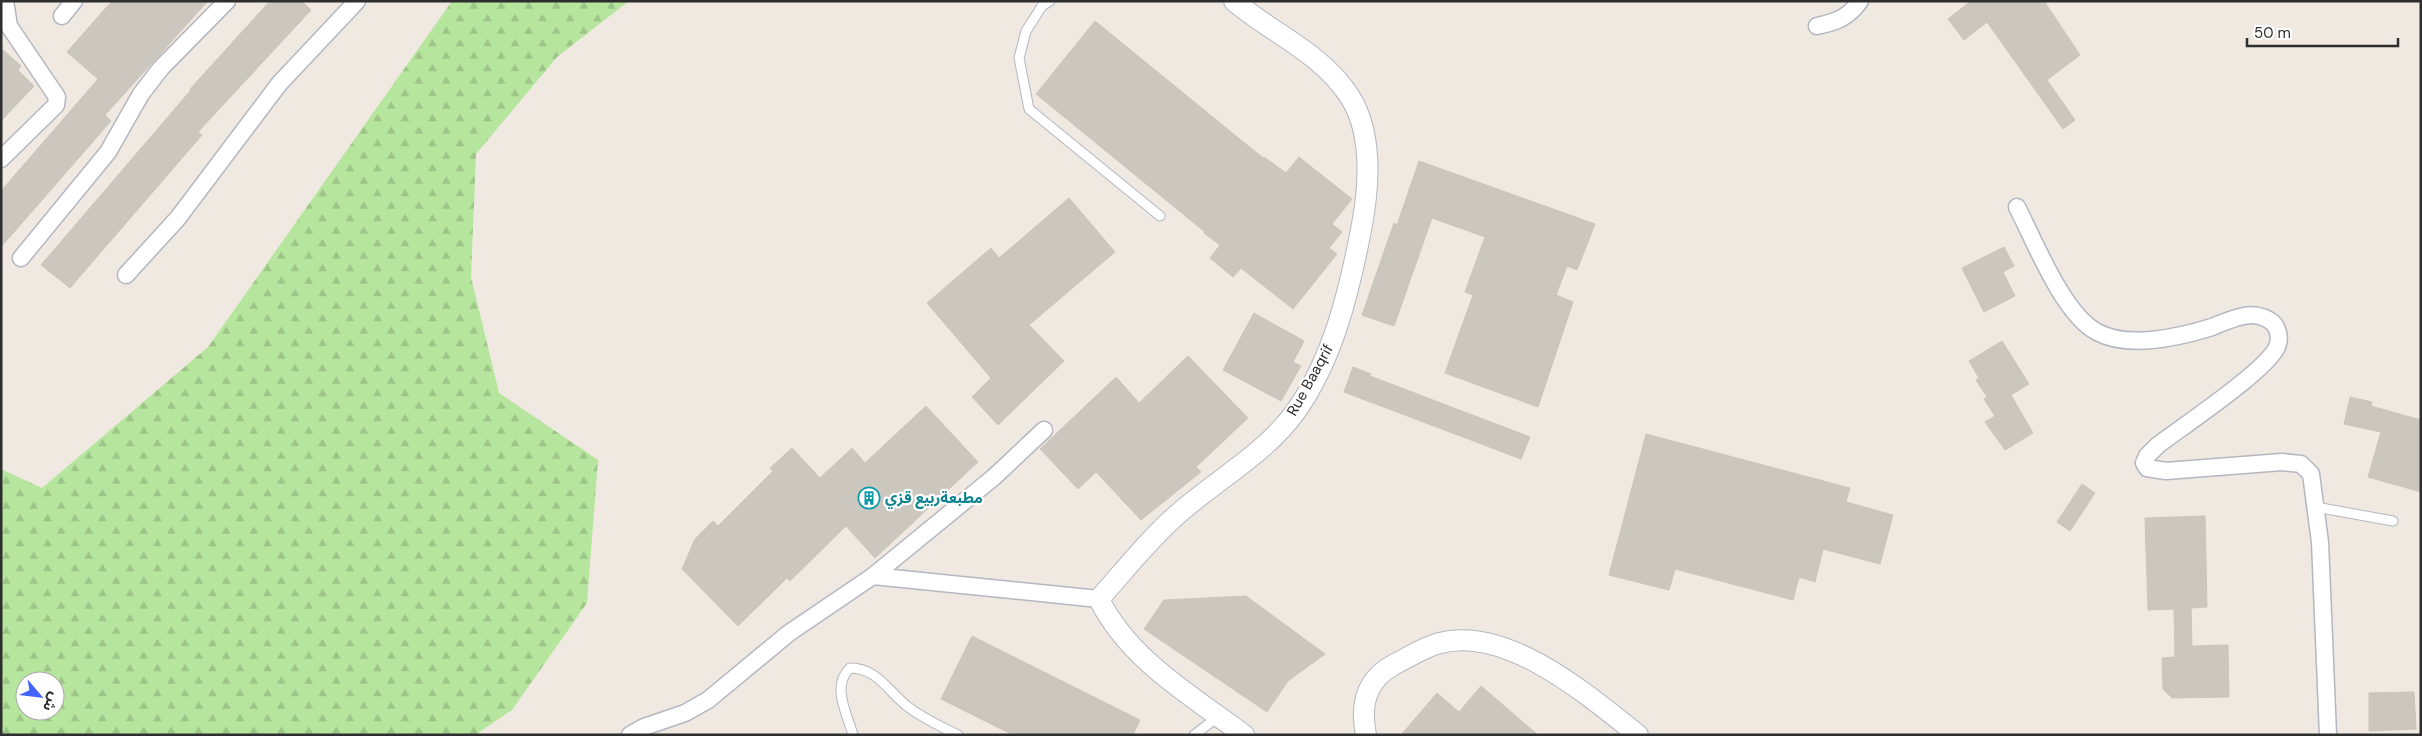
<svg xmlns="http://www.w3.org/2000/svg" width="2422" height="736" viewBox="0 0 2422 736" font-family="'DM Sans','Noto Sans Arabic',sans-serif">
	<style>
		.forest { fill: url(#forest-firs); fill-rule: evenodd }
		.building { fill: #cbc7bf; stroke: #cbc5ba }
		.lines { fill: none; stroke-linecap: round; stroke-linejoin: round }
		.service-casing { stroke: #b4b7c1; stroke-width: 11 }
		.minor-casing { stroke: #b4b7c1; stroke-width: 19 }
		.tertiary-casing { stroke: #b4b7c1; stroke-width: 22 }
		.service { stroke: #fff; stroke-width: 9 }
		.minor { stroke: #fff; stroke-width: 16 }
		.tertiary { stroke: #fff; stroke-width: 20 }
		.labels { text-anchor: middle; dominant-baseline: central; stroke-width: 4.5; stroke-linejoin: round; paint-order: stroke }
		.street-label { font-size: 15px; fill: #2e2e2e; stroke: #fff }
		.culture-label { font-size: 15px; font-weight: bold; fill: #0d838f; stroke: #fff; text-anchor: start }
	</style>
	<defs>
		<pattern id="forest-firs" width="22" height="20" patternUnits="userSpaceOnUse" patternTransform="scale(1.25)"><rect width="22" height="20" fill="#b6e59e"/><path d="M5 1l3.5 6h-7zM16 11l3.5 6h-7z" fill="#9dc588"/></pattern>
	</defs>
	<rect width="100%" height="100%" fill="#efe9e1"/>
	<path class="forest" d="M452 1H629L557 57 476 154 471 277 499 393 598 460 587 603 512 710 475 735H1V469L42 488 208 347ZM25 681H55V711H25Z"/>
	<path class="building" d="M112 1H208L105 115 111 121 1 247V191L98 79 67 52Z
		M270 1H302L311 10 198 132 202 135 70 288 41 265 191 90 190 89Z
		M1971 1H2044L2080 55 2047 80 2075 120 2063 129 1987 22 1964 40 1948 19Z
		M1095 21 1263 158 1264 157 1286 173 1299 157 1352 199 1332 224 1342 232 1329 248 1337 254 1293 309 1241 268 1233 277 1210 258 1220 245 1204 233 1205 232 1036 94Z
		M1 48 21 66 18 70 34 86 1 121Z
		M1419 161 1595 224 1577 270 1567 266 1556 295 1573 302 1538 407 1445 373 1473 295 1465 292 1485 237 1432 218 1394 326 1362 315 1394 223 1397 225Z
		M1069 198 1115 252 1029 325 1064 361 998 425 972 397 991 378 927 303 991 248 999 258Z
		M2004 247 2014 266 2003 272 2015 296 1984 312 1962 268Z
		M1254 313 1304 341 1293 362 1301 366 1281 401 1223 370Z
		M2002 341 2029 384 2011 395 2033 433 2005 450 1985 422 1995 416 1984 399 1987 397 1976 380 1979 378 1969 361Z
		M1188 356 1248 418 1196 467 1201 472 1141 520 1096 472 1078 489 1040 449 1116 377 1139 403Z
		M1353 367 1371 374 1370 376 1530 437 1521 459 1344 392Z
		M2350 397 2372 402 2371 406 2421 420V492L2368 477 2381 432 2344 424Z
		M926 406 978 462 875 558 846 526 790 581 787 578 738 626 682 569 695 539 713 521 718 526 773 471 770 468 792 448 820 478 852 448 865 463Z
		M1646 434 1850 488 1846 502 1893 515 1880 564 1823 549 1815 582 1799 577 1793 600 1675 569 1669 590 1609 575Z
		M2082 484 2095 493 2070 531 2057 522Z
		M2205 516 2207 607 2191 608 2192 646 2228 645 2229 697 2172 698 2163 689 2162 658 2175 657 2174 609 2148 610 2145 518Z
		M1246 596 1325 654 1288 681 1267 712 1144 629 1164 600Z
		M972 636 1140 720 1133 735H1013L941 699Z
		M1481 686 1538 735H1401L1437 693 1459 712Z
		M2414 692 2416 729 2369 731V693Z"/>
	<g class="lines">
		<g class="service-casing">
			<path id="service" d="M1050 1 1042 6 1026 31 1019 58 1029 109 1160 216
				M2316 507 2393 521
				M853 735C847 713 831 686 850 668 877 668 888 691 907 706 922 718 940 726 958 735
				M1194 735 1219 716"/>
		</g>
		<g class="minor-casing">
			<path id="minor" d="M62 16 74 1
				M1817 26C1836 22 1848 18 1860 1
				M1 159 56 105 57 97 53 91 9 26 5 1
				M2017 207C2035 242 2063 314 2097 332 2128 349 2180 337 2212 327 2222 323 2233 318 2244 316 2252 314 2262 316 2269 320 2278 325 2281 338 2277 347 2266 371 2183 426 2158 445L2147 456 2144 463 2147 468 2166 471 2282 462 2301 464 2311 474 2320 542 2328 735
				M21 258 108 152 141 94 161 68 227 1
				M126 275 178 218 279 84 357 1
				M1044 430 994 477 873 576 1099 599
				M630 735 644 727 685 713 708 700 789 633 873 576"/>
		</g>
		<g class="tertiary-casing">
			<path id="tertiary" d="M1234 1C1273 34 1322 53 1350 97 1374 135 1369 189 1361 230 1349 292 1333 359 1296 411 1266 453 1218 479 1179 513 1150 538 1125 570 1099 599 1128 659 1192 696 1244 735
				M1366 735C1360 705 1366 679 1395 664 1409 657 1424 647 1440 643 1507 625 1589 696 1638 735"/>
		</g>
		<use href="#service" class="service"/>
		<use href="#minor" class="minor"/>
		<use href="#tertiary" class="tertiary"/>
	</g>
	<defs>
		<g id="building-ring" transform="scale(1.125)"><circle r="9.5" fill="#fff" stroke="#0f9aa8" stroke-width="1.5"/><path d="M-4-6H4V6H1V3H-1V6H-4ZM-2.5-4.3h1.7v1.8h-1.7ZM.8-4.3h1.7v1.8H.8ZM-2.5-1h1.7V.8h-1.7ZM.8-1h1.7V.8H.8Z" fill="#0f9aa8"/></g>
	</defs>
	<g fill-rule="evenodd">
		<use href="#building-ring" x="869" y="498"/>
	</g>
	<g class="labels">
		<g class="street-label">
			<text transform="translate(1310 380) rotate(-61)">Rue Baaqrif</text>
		</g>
		<g class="culture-label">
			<text x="885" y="498">مطبعةربيع قزي</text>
		</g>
	</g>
	<rect width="2422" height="736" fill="none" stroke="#2e2e2e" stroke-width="5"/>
	<g transform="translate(40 696) rotate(118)"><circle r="24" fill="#ffffff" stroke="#ababab"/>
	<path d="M0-4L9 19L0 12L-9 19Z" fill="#4264fb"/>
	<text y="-8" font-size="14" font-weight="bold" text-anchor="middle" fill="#2e2e2e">ش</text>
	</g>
	<path d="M2247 38v8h151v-8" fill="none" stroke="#2e2e2e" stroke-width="2.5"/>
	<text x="2254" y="38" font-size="15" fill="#2e2e2e" stroke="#ffffff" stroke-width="4" paint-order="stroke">50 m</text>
</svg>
